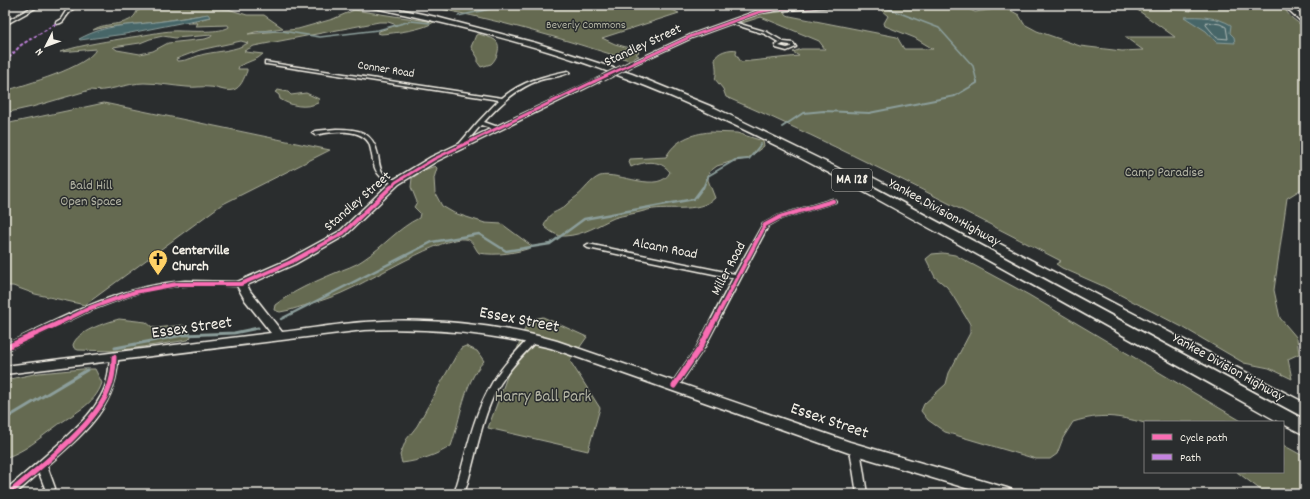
<svg xmlns="http://www.w3.org/2000/svg" width="1310" height="499" viewBox="0 0 1310 499" font-family="Dekko,sans-serif">
	<style>
		.green { fill: #656b51; stroke: #acae9c; fill-rule: evenodd }
		.water { fill: #476668; stroke: #8c9e9b }
		.lines { fill: none; stroke-linecap: round; stroke-linejoin: round }
		.shore { stroke: #afb9b5; stroke-width: 1 }
		.stream-far3 { stroke: #8c9e9b; stroke-width: 1.5 }
		.stream-far2 { stroke: #8c9e9b; stroke-width: 2 }
		.stream-far1 { stroke: #8c9e9b; stroke-width: 2.5 }
		.stream { stroke: #8c9e9b; stroke-width: 3 }
		.street-casing { stroke: #f4f1e8; stroke-width: 3 }
		.secondary-casing { stroke: #f4f1e8; stroke-width: 3 }
		.highway-casing { stroke: #f4f1e8; stroke-width: 3 }
		.street { fill: #2a2d2e; fill-rule: evenodd }
		.secondary { fill: #2a2d2e; fill-rule: evenodd }
		.highway { fill: #2a2d2e; fill-rule: evenodd }
		.rail { stroke: #f4f1e8; stroke-width: 1.5; stroke-dasharray: 3.5 2; stroke-linecap: butt }
		.secondary-bridge-casing { stroke: #f4f1e8; stroke-width: 8; stroke-linecap: butt }
		.secondary-bridge { stroke: #2a2d2e; stroke-width: 6 }
		.quiet { stroke: #c483df; stroke-width: 2; stroke-dasharray: 3.5 2; stroke-linecap: butt }
		.cycleway-far3-casing { stroke: #2a2d2e; stroke-width: 4 }
		.cycleway-far2-casing { stroke: #2a2d2e; stroke-width: 5 }
		.cycleway-far1-casing { stroke: #2a2d2e; stroke-width: 6 }
		.cycleway-casing { stroke: #2a2d2e; stroke-width: 8 }
		.cycleway-far3 { stroke: #f96db3; stroke-width: 2.5 }
		.cycleway-far2 { stroke: #f96db3; stroke-width: 3 }
		.cycleway-far1 { stroke: #f96db3; stroke-width: 4 }
		.cycleway { stroke: #f96db3; stroke-width: 5 }
		.labels { text-anchor: middle; dominant-baseline: central; stroke-width: 3; stroke-linejoin: round; paint-order: stroke }
		.far-park-label { font-size: 12px; fill: #b4b5a4; stroke: #2a2d2e }
		.far-street-label { font-size: 12px; fill: #f4f1e8; stroke: #2a2d2e }
		.shield { fill: #2a2d2e; stroke: #b7b6b0; stroke-width: 1 }
		.shield-label { font-size: 13px; font-weight: bold; fill: #f4f1e8 }
		.street-label { font-size: 14px; fill: #f4f1e8; stroke: #2a2d2e }
		.park-label { font-size: 14px; fill: #b4b5a4; stroke: #2a2d2e }
		.poi-label { font-size: 14px; font-weight: bold; fill: #f4f1e8; stroke: #2a2d2e; text-anchor: start }
		.near-street-label { font-size: 17px; fill: #f4f1e8; stroke: #2a2d2e }
		.near-park-label { font-size: 17px; fill: #b4b5a4; stroke: #2a2d2e }
	</style>
	<rect width="100%" height="100%" fill="#2a2d2e"/>
	<filter id="ink" filterUnits="userSpaceOnUse"><feTurbulence type="fractalNoise" baseFrequency=".025" numOctaves="2"/><feDisplacementMap in="SourceGraphic" scale="8" xChannelSelector="R" yChannelSelector="G"/><feConvolveMatrix kernelMatrix="1 2 1 2 8 2 1 2 1" color-interpolation-filters="sRGB"/></filter>
	<g filter="url(#ink)">
		<path class="green" d="M151 5H207L216 8 228 9 247 15H264L283 28 255 32 248 34 298 29 333 19 354 10 434 22C423 30 395 33 381 34L378 33 379 31 397 25 388 22H379L254 46 244 51 246 52 263 54 258 58 239 66 238 69H247V71C244 78 241 88 233 90 225 92 217 87 209 87 202 86 194 88 187 87 173 86 159 83 144 83 127 83 105 93 90 90L32 107 5 113V91C26 84 87 68 96 49L60 52 63 51C85 44 109 41 132 37 148 35 165 30 181 31 192 31 221 33 229 27L228 25 196 26 198 23H187L210 17 202 15 157 22 107 27 93 30C106 21 131 28 137 11ZM212 35 211 37 205 39 168 43 153 51 140 54 117 50 113 47 140 43 150 39 163 36 175 38ZM241 41 248 43C235 51 219 51 205 54 195 56 188 61 177 61L176 59 200 50Z
			M418 5H662L679 13 602 38 615 44 637 50 639 52 636 54 639 56 629 60C560 38 490 17 418 5Z
			M959 5 975 12 1003 8 1010 10 1019 15 1024 24 1037 31 1080 46 1122 51 1143 50 1125 37H1175L1132 6 1191 11 1187 5H1274L1285 10 1292 18 1305 28V187L1287 198 1274 290 1280 318 1297 338 1299 354 1288 359 1292 379 1269 368 1244 363 1184 328 1103 286 1062 268 1056 264 1061 261C950 204 840 146 726 97L723 89 715 79C717 73 716 66 715 60 715 52 731 48 737 50L736 54 741 62 799 56 793 52 801 49H825L819 41 761 17 742 23 740 22 741 20 760 14 783 10 787 15 790 16 897 37 904 49H933L915 38 885 26 884 23 888 16 881 10V6Z
			M479 34C484 36 491 37 495 40 502 45 497 59 491 64 488 65 484 66 481 67L478 63V58L471 47 476 35Z
			M278 90 288 92 291 95 306 93 319 99 318 103C305 109 291 106 280 99L279 95 275 92Z
			M104 103 330 150 221 205 85 305 35 294 13 286H5V124Z
			M710 132 737 133 763 141 764 146 747 159 730 162 717 166 709 172 708 180 715 198C697 215 666 204 644 211 634 214 623 215 614 218 598 225 584 235 565 236 558 237 549 231 544 226 550 210 554 215 565 206 569 202 573 199 577 196 585 190 590 180 600 176 619 171 659 195 670 172 660 159 645 161 631 167L629 162 630 159 666 157C675 140 691 134 710 132Z
			M435 166 437 168 434 178 435 193 442 206 454 213 485 223 502 224 533 247C517 253 496 256 479 253 474 248 473 239 465 239 443 236 371 280 348 290 330 299 309 304 290 310L280 312 274 310 275 305C293 291 314 282 335 273 344 269 355 266 363 260 383 247 398 228 419 218L420 213 414 207 417 202 411 187 412 178 424 170Z
			M943 253 955 255 1029 295 1243 422H1145V423C1116 416 1102 413 1073 422L1063 438 1057 454 1050 459H1036L945 432 928 420 921 411 924 404 946 384 949 373 970 333V324L953 296 947 287 935 277 926 259 932 254Z
			M543 317 587 337 570 361 600 408 588 451 488 428 528 320Z
			M119 319 146 322 152 327 156 328 183 325 189 330 191 337 188 340 116 351 78 350 74 348 73 345C77 331 105 323 119 319Z
			M466 346 477 351 484 361C463 384 461 418 451 446 437 455 419 461 402 463L400 455 406 440 417 426 457 354 461 348Z
			M82 369H95L102 383C95 405 72 414 55 427 35 441 29 449 5 458V380L39 373Z
			M1283 445 1305 457V494H1266L1237 472H1283Z"/>
		<path class="water" d="M208 14 210 17 125 34 80 40 79 39C107 24 126 26 156 22 173 20 190 17 208 14Z
			M1184 17C1200 16 1218 17 1231 25L1230 33 1234 37 1235 43 1216 42 1206 31Z"/>
		<g class="lines">
			<path class="shore" d="M1207 22 1220 24 1226 27 1228 39 1217 38 1206 25Z"/>
			<path class="stream-far3" d="M884 7 939 28 973 66 977 82
				M458 16 508 5
				M259 31H282L320 37 378 30 411 21 430 23"/>
			<path class="stream-far2" d="M782 127 803 113 824 111 869 113 955 96 977 83V81
				M703 188 708 176 735 160 749 159 761 144"/>
			<path class="stream-far1" d="M281 319 432 242 479 234 506 251 550 244 584 219 694 199 703 187"/>
			<path class="stream" d="M115 348 183 335 234 333 258 328
				M5 419 87 370"/>
			<g class="street-casing">
				<path id="street" d="M36 5H41L5 25V22Z
					M74 5H78C75 7 72 9 70 12 64 17 66 23 56 24V22L61 19 66 11Z
					M730 21 767 32 784 42 793 43 796 47 787 51 776 48 775 45 780 43 765 34 730 23ZM783 44 790 45 791 47 787 48 779 46Z
					M265 62 502 98C522 81 544 76 568 71L570 72C562 77 550 77 540 80 517 88 500 104 484 122L498 127V129L496 130 481 125 464 145H460V143L478 122 499 100 267 64H265Z
					M336 129C358 129 373 131 378 155 379 161 379 168 383 173 387 178 394 178 399 182L398 183C394 184 390 182 386 180 371 173 374 156 369 143 360 127 329 132 315 135L312 133 315 131Z
					M833 199 836 201 835 202 782 218 768 226 704 348 677 388 674 389 671 388 670 386 697 347 733 278 588 248 585 246 588 244 735 274 763 224 778 216Z
					M185 281 241 282 245 284 241 286 201 285 177 286 154 289 134 294 91 310 5 351V345C63 317 120 286 185 281Z
					M533 336 536 337 537 339 536 341C522 356 507 371 497 389 480 421 476 459 464 494H454C466 458 471 420 490 387 500 368 516 352 530 337Z
					M114 354 117 355 118 357C117 408 82 435 47 466L55 488 52 494H42L45 488 39 473 15 494H5V490C25 474 44 457 63 440 77 426 92 414 101 396 108 384 109 370 110 357L111 355Z
					M855 445 858 446 860 449 867 494H857L850 449 852 446Z"/>
			</g>
			<g class="secondary-casing">
				<path id="secondary" d="M807 5H832L829 7 775 11 760 13 694 37 633 65 628 64 690 35 757 11 775 7Z
					M1278 5C1291 5 1297 11 1305 20V25L1290 11Z
					M601 77 606 78 437 161 399 184 346 235 295 264 247 285 250 291 282 332C309 329 336 324 364 322 425 317 498 324 557 341L850 442 1007 488 1012 490 1014 494H986L849 453 551 348C489 333 427 327 364 330L5 374V366L271 333 245 300 236 284 237 282 287 260 340 231 393 180 431 157Z"/>
			</g>
			<g class="highway-casing">
				<path id="highway" d="M366 5H380L436 17 536 43 632 74 715 108 836 167 1305 420V435L1283 424V422H1279C1168 360 1056 298 944 236 841 179 738 121 628 79 544 46 457 25 370 7Z
					M864 173 1305 403V418L860 178 858 176Z"/>
			</g>
			<use href="#street" class="street"/>
			<use href="#secondary" class="secondary"/>
			<use href="#highway" class="highway"/>
			<path class="rail" d="M1297 5 1305 6"/>
			<g class="secondary-bridge-casing">
				<path id="secondary-bridge" d="M603 78 631 64"/>
			</g>
			<use href="#secondary-bridge" class="secondary-bridge"/>
			<path class="quiet" d="M5 62 21 45 57 23"/>
			<g class="cycleway-far3-casing">
				<path id="cycleway-far3" d="M593 82 692 36 759 12 775 9 829 5"/>
			</g>
			<g class="cycleway-far2-casing">
				<path id="cycleway-far2" d="M390 188 396 182 434 159 595 81"/>
			</g>
			<g class="cycleway-far1-casing">
				<path id="cycleway-far1" d="M57 324 90 308 135 292 177 284H241L291 262 343 233 391 187
					M713 324 765 225 780 217 833 201"/>
			</g>
			<g class="cycleway-casing">
				<path id="cycleway" d="M5 348 59 323
					M674 386 700 348 713 323
					M8 494C37 469 92 428 107 393 112 382 114 369 114 357"/>
			</g>
			<use href="#cycleway-far3" class="cycleway-far3"/>
			<use href="#cycleway-far2" class="cycleway-far2"/>
			<use href="#cycleway-far1" class="cycleway-far1"/>
			<use href="#cycleway" class="cycleway"/>
		</g>
	</g>
	<defs>
		<g id="church-pin" transform="scale(1)"><path d="M0 17L-7.5 6A9.5 9.5 0 1 1 7.5 6Z" fill="#ffd166" stroke="#2a2d2e"/><path d="M-1.2-6h2.4v3.5h3.3v2.4h-3.3V6h-2.4V-.1h-3.3v-2.4h3.3Z" fill="#111"/></g>
	</defs>
	<g fill-rule="evenodd">
		<use href="#church-pin" x="158" y="259"/>
	</g>
	<g class="labels">
		<g class="far-park-label">
			<text x="586" y="25">Beverly Commons</text>
		</g>
		<g class="far-street-label">
			<text transform="translate(386 70) rotate(9)">Conner Road</text>
		</g>
		<rect class="shield" x="832" y="169" width="40" height="22" rx="3"/>
		<g class="shield-label">
			<text x="852" y="180">MA 128</text>
		</g>
		<g class="street-label">
			<text transform="translate(643 46) rotate(-25)">Standley Street</text>
			<text transform="translate(358 202) rotate(-41)">Standley Street</text>
			<text transform="translate(944 213) rotate(29)">Yankee Division Highway</text>
			<text transform="translate(665 249) rotate(11)">Alcann Road</text>
			<text transform="translate(729 269) rotate(-62)">Miller Road</text>
			<text transform="translate(1228 368) rotate(29)">Yankee Division Highway</text>
		</g>
		<g class="park-label">
			<text x="1164" y="173">Camp Paradise</text>
			<text x="91" y="186">Bald Hill<tspan x="91" dy="16">Open Space</tspan></text>
		</g>
		<g class="poi-label">
			<text x="172" y="251">Centerville<tspan x="172" dy="16">Church</tspan></text>
		</g>
		<g class="near-street-label">
			<text transform="translate(519 321) rotate(11)">Essex Street</text>
			<text transform="translate(192 329) rotate(-8)">Essex Street</text>
			<text transform="translate(829 422) rotate(19)">Essex Street</text>
		</g>
		<g class="near-park-label">
			<text x="543" y="398">Harry Ball Park</text>
		</g>
	</g>
	<rect width="1310" height="499" fill="none" stroke="#2a2d2e" stroke-width="20"/>
	<rect x="10" y="10" width="1290" height="479" fill="none" stroke="#f4f1e8" stroke-width="1.5" filter="url(#ink)"/>
	<rect x="1144" y="421" width="140" height="52" fill="#2a2d2e" stroke="#7b7b78"/>
	<rect x="1152" y="434" width="20" height="6" fill="#f96db3" stroke="#7b7b78"/>
	<text x="1180" y="441" font-size="12" fill="#f4f1e8">Cycle path</text>
	<rect x="1152" y="454" width="20" height="6" fill="#c483df" stroke="#7b7b78"/>
	<text x="1180" y="461" font-size="12" fill="#f4f1e8">Path</text>
	<g transform="translate(46 46) rotate(228)" stroke="#2a2d2e" stroke-width="3" paint-order="stroke">
	<path d="M0-3L7 15L0 10L-7 15Z" fill="#f4f1e8"/>
	<text y="-6" font-size="11" font-weight="bold" text-anchor="middle" fill="#f4f1e8">N</text>
	</g>
</svg>
